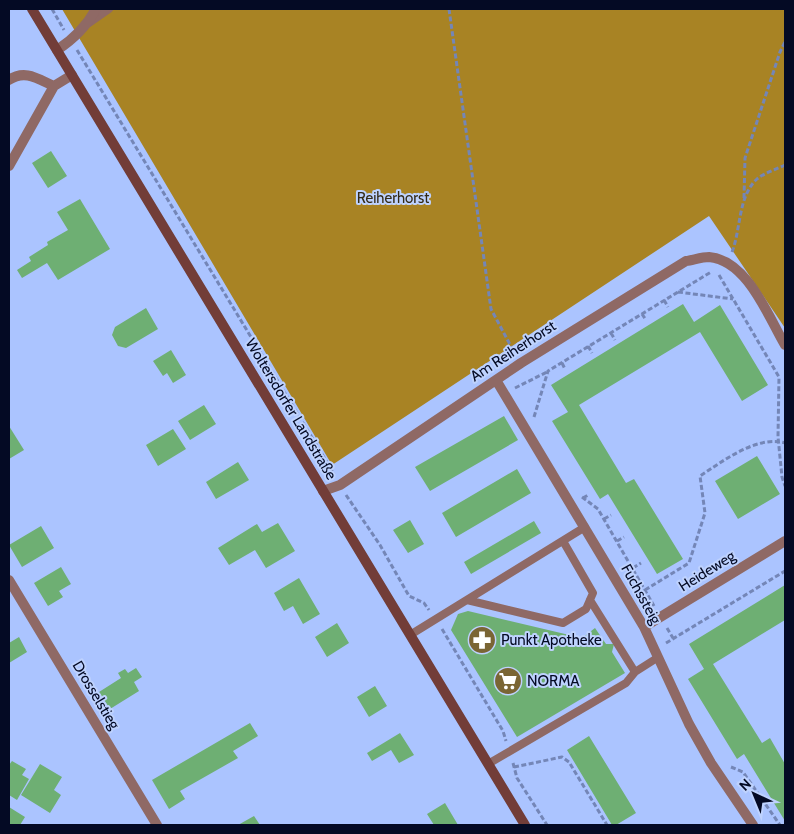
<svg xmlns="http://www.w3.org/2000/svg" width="794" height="834" viewBox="0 0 794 834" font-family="Cabin,sans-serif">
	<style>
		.forest { fill: #a88324 }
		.building { fill: #6eaf73 }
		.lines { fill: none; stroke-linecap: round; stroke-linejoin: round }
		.path { stroke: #7486b7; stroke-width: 3; stroke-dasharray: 5 2.5; stroke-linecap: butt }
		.lane { stroke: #8f6965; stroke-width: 8 }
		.street { stroke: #8f6965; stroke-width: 10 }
		.secondary { stroke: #723d38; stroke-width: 10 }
		.labels { text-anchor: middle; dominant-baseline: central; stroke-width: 4; stroke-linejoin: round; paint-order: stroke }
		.park-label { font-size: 15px; fill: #332a16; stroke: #bed2fe }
		.street-label { font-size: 15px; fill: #040a24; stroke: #bed2fe }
		.poi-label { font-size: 15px; fill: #040a24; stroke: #bed2fe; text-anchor: start }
	</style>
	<rect width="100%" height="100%" fill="#abc4ff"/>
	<path class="forest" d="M62 9H785V328L709 216 332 465Z"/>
	<path class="building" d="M51 151 67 176 48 188 32 163Z
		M80 199 110 249 58 280 47 263 22 278 17 270 31 261 29 257 48 245 47 242 68 230 57 212Z
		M683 304 694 322 720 305 768 385 742 401 700 332 579 405 626 483 634 479 683 559 657 574 608 494 600 499 552 421 568 412 551 385Z
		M146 308 158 329 126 348 118 346 112 335 115 327Z
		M171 350 186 375 173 383 167 373 163 376 153 361Z
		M204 405 216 424 190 440 178 421Z
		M504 416 518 440 430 491 415 467Z
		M9 426 24 450 9 459Z
		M173 429 186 449 158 466 146 445Z
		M757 456 780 494 738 519 715 481Z
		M238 462 249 480 216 499 206 482Z
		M517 469 531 493 456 537 442 513Z
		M410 520 424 544 408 553 393 530Z
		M534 521 541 533 471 574 464 562Z
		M278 523 295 551 266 568 255 550 229 565 218 548 257 524 262 532Z
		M41 526 54 548 22 567 9 545Z
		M61 567 71 584 59 591 63 597 48 606 34 583Z
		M299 578 320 614 303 624 293 606 284 611 274 593Z
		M785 585V620L713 664 762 743 770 738 785 764V821L744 754 737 759 688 679 704 669 689 644Z
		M468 611 582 638 595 628 606 644H614L612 652 625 673 517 737 451 630 458 614Z
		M337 623 349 643 327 657 315 637Z
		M19 637 27 652 9 663V643Z
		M136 668 142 677 134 682 139 691 110 709 99 692 121 678 118 673 125 669 128 673Z
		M375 686 387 706 369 717 357 697Z
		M250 723 258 736 233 751 238 758 180 791 185 799 169 809 152 780Z
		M400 733 414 755 399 763 391 750 372 761 367 753Z
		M589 736 636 813 616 825H612L567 750Z
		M12 761 26 769 22 775 29 779 17 800 9 795V765Z
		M40 764 62 777 54 790 61 795 50 813 21 795Z
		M445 803 458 825H434L427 814Z
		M9 807 25 817 20 825H9Z
		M254 816 260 825H238Z"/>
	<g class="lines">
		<path class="path" d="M52 9 64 30
			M449 9 491 309 514 352
			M77 50 334 474
			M744 198 745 158 780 52 785 42
			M732 252C741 229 738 196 757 179 764 173 777 169 785 165
			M719 275 779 377 778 437 782 477 785 486
			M678 292 733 299
			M664 300 668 307
			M642 314 646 320
			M611 333 615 340
			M588 346 592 353
			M562 363 565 369
			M515 388 547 372
			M534 417 548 371 711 272
			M346 495 380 545 409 596 424 603 429 610
			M582 497 598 509 654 606
			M583 498 588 495
			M604 519 611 515
			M617 541 624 537
			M633 568 641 563
			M645 590 689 563 705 513 700 476C723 461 757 435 785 443
			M667 628 673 638
			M442 629 503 731 506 741
			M666 643 785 571
			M513 763 517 778 547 825
			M514 767 562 757 569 762 607 825
			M731 767 743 772 780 825"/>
		<path class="lane" d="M89 23 109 9
			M467 600 563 623 586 609 593 593 563 541
			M590 600 635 672 657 658
			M410 635 585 527
			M488 764 626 683 635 672"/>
		<path class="street" d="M57 50C74 39 86 27 96 9
			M9 80C25 69 38 79 54 86
			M9 166 54 86 72 75
			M496 380 644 627 689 724 711 763 753 825
			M323 491 340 485 521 363 686 261C693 260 702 257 709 257 747 260 768 316 785 345
			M9 580 157 825
			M644 627 785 541"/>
		<path class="secondary" d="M32 9 525 825"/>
	</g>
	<defs>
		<g id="pharmacy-disc" transform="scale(1.4375)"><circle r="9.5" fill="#7a6534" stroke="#bed2fe"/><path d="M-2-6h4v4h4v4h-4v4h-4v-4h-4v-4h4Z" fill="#fff"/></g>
		<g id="supermarket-disc" transform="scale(1.4375)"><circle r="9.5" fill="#7a6534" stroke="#bed2fe"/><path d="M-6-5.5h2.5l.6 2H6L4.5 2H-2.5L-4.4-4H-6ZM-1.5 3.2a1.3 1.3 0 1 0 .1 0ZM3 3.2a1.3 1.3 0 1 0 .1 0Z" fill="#fff"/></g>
	</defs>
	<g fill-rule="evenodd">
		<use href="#pharmacy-disc" x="482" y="640"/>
		<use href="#supermarket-disc" x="508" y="681"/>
	</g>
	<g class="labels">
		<g class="park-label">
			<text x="393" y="198">Reiherhorst</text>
		</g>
		<g class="street-label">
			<text transform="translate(513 351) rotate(-33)">Am Reiherhorst</text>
			<text transform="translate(291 409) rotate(59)">Woltersdorfer Landstraße</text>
			<text transform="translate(707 571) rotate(-32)">Heideweg</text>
			<text transform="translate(641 594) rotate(61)">Fuchssteig</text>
			<text transform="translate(96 695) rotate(59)">Drosselstieg</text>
		</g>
		<g class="poi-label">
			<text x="501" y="640">Punkt Apotheke</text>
			<text x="527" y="681">NORMA</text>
		</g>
	</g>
	<rect width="794" height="834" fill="none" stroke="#040a24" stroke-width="20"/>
	<g transform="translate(754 794) rotate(316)" stroke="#bed2fe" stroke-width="4" paint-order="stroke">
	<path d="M0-4L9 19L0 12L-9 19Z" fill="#040a24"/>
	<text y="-8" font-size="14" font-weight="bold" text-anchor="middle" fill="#040a24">N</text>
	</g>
</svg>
